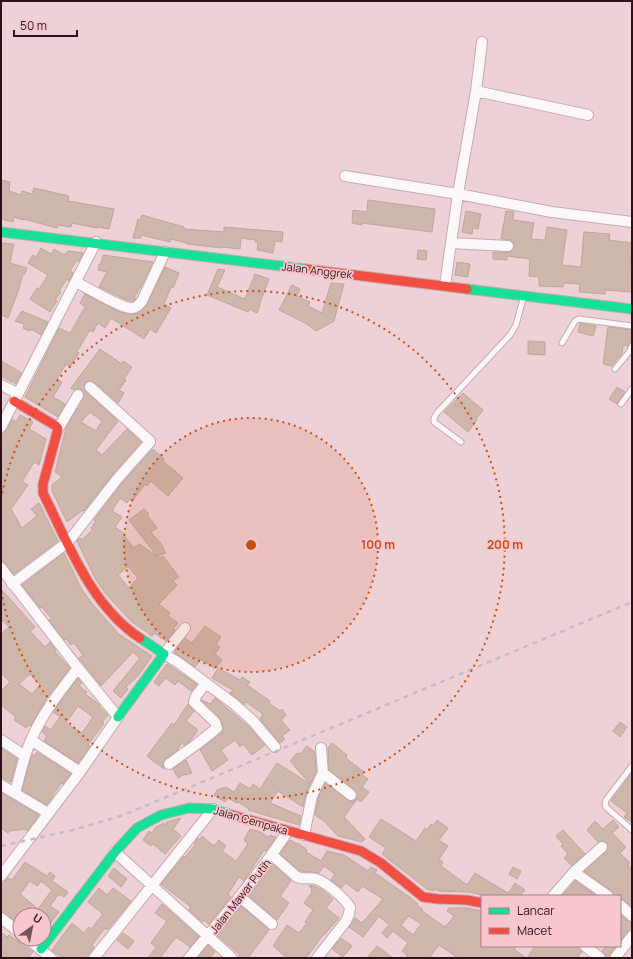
<svg xmlns="http://www.w3.org/2000/svg" width="633" height="959" viewBox="0 0 633 959" font-family="Manrope,sans-serif">
	<style>
		.building { fill: #cfb6ab; stroke: #bda69d; fill-rule: evenodd }
		.lines { fill: none; stroke-linecap: round; stroke-linejoin: round }
		.lane-casing { stroke: #c5aaaf; stroke-width: 7 }
		.street-casing { stroke: #c5aaaf; stroke-width: 12 }
		.fast-casing { stroke: #c5aaaf; stroke-width: 11 }
		.jam-casing { stroke: #c5aaaf; stroke-width: 11 }
		.lane { stroke: #fcf8f9; stroke-width: 5 }
		.street { stroke: #fcf8f9; stroke-width: 10 }
		.fast { stroke: #16e098; stroke-width: 9 }
		.jam { stroke: #f24e42; stroke-width: 9 }
		.rail { stroke: #c5bdbf; stroke-width: 2.5; stroke-dasharray: 5 5; stroke-linecap: butt }
		.ring { fill: none; stroke: #cc4e0e; stroke-width: 2; stroke-dasharray: 2 4 }
		.labels { text-anchor: middle; dominant-baseline: central; stroke-width: 3.5; stroke-linejoin: round; paint-order: stroke }
		.street-label { font-size: 11px; fill: #2e1118; stroke: #f8c6ce }
		.centre { fill: #cc4e0e; stroke: #f8c6ce; stroke-width: 2 }
		.ring-label { font-size: 12px; text-anchor: middle; font-weight: bold; fill: #cc4e0e; stroke: #f8c6ce; stroke-width: 3.5; stroke-linejoin: round; paint-order: stroke }
	</style>
	<rect width="100%" height="100%" fill="#edd1d6"/>
	<path class="building" d="M1 180 10 182 9 191 21 195 22 191 32 194 34 188 69 196 68 201 114 209 109 229 97 227V228L72 223 71 227 58 225 57 228 24 219 23 220 14 217 13 222 1 219Z
		M368 200 435 209 432 232 362 223V225L352 223 353 210 367 212Z
		M466 211 481 214 478 229 473 228 472 234 462 232Z
		M506 211 514 212 513 220 534 223 531 239 545 240 547 227 567 230 562 265 581 267 584 232 610 234 609 240 632 243 630 267 632 268V292L605 290V294L579 292 580 284 564 283 563 287 539 286V277L529 276 530 259 507 256V260L493 259V252H511L514 247V243L511 240 501 239Z
		M142 215 184 227V229L224 232V227L283 232 282 242 275 241 273 253 257 250 258 242H255V240L241 238 240 249 222 247V248L187 244V243L171 239 170 242 141 235V238H133L138 219 140 220Z
		M1 243 14 244 10 263 27 268 25 274H23L19 289 8 318 1 315Z
		M41 248 51 254 54 249 64 255 68 251 83 253 80 260 79 261 77 260 70 271 73 273 69 281 67 279 59 291 61 292 55 300 57 301 50 312 30 299 37 288 39 289 48 275 28 263 33 255 36 257Z
		M418 250 427 251 426 260 417 259Z
		M103 255 153 262 143 283 134 298 136 299 133 301H130L124 299 99 287 107 272 98 270 99 264H101Z
		M457 262 470 264 468 277 455 275Z
		M165 267 179 273 173 288 171 287 164 304 171 308 156 333 150 329 144 339 111 318 105 328 98 323 93 332 90 330 77 351 79 353 70 367 66 364 57 379 62 382 53 397 65 404 58 417 25 397 59 328 70 333 85 307 80 303 85 294 120 312 128 314H137L142 310 147 305Z
		M218 269 225 270 217 287 245 299 255 274 269 279 259 305H260L257 313 249 309 248 312 207 295Z
		M331 283 344 284 334 321 316 331 307 324 279 310 292 285 300 289 297 296 310 302 308 306 322 313Z
		M22 311 48 322 41 335 31 329 30 331 23 328 24 324 15 321Z
		M580 323 596 326 593 336 578 332Z
		M608 327 632 330 631 342 628 346 623 345 622 354 617 359 612 366 603 364Z
		M528 341 545 342V355L528 354Z
		M100 349 122 364 123 361 132 367 124 379 126 380 119 390 124 393 118 403 94 382 88 381 84 385 86 392 118 421 96 450 102 455 127 429 141 442 113 474 84 511 83 510 67 522 52 491V485L62 477 55 472 66 428 84 395 83 391 81 389H78L74 390 71 388ZM90 412 102 421 96 431 81 422Z
		M1 361 22 373 16 384 1 376Z
		M617 387 625 392 617 404 609 399Z
		M463 393 483 410 476 419 477 420 468 432 444 412Z
		M20 415 33 422 29 429 46 439 39 465 34 462 22 482 28 485 11 509 22 528 37 516 31 509 39 503 58 541 14 574 6 564 1 560V451L4 446 1 444V433L7 430 12 419 16 422Z
		M153 449 164 459 163 461 183 478 168 496 151 481 147 486 145 484 132 502 130 499 127 503 120 498 112 511 122 517 115 527 125 534 124 536 134 548 139 544 157 556 129 520 144 509 149 514 147 515 157 528 151 532 159 542H160L166 553 157 556 160 558 163 556 179 577 173 581 177 585 159 604 170 613 168 616 178 623 173 629 175 630 166 641 154 633 152 636 132 622 106 594 96 580 77 541 80 538 82 540 93 529 91 528 96 521 94 520 123 482ZM128 566 138 578 129 588 118 575Z
		M64 553 81 588 93 605 120 635 152 656 138 676 126 687 128 689 121 698 113 691 140 658 133 652 101 686 79 658 83 655 74 643 71 645 66 639 64 640 49 620 52 619 42 607 40 608 22 585Z
		M1 589 35 627 30 631 45 647 50 642 56 650 54 651 70 668 46 699 31 726 29 725 26 728 14 720 16 717 1 705V691L10 682 1 673V634L9 627 1 619ZM30 674 40 685 32 694 19 684Z
		M205 626 221 637 216 644 220 647 215 654 222 660 215 669 201 659 195 667 174 652 185 638 192 643Z
		M167 664 197 684 191 691 178 681 175 685 166 678 159 686 154 682Z
		M218 668 240 680 242 677 250 682 247 685 270 701 269 703 280 711 282 709 286 715 281 720 290 730 282 736 285 739 280 743 260 719 263 714 246 702 244 705 230 693 233 690 212 678Z
		M78 678 82 683 79 686 87 692 85 694 100 705 99 706 108 715 102 722 104 723 88 745 90 746 78 763 44 741 47 736 42 732 45 726 51 730 60 717 53 712ZM78 706 93 717 82 733 66 723Z
		M215 698 248 726 265 745 252 755 243 744 240 747 235 740 221 750 228 760 212 771 200 750 221 733 223 730V726L219 717 201 700 210 704Z
		M188 704 194 711 186 721 197 729V732L188 743 184 745 182 743 177 750 165 759 163 764 164 769 147 756 172 723 174 725Z
		M620 722 627 727 620 737 613 731Z
		M332 743 347 755 346 758 364 772 362 775 368 779 362 787 369 792 361 802 357 799 344 817 365 839 362 842 338 836 324 821 315 815 318 798 325 783 350 801H354L357 796 355 790 329 770 328 748Z
		M307 746 315 752 316 772 306 793 303 807 278 791 270 803 301 816 299 825 248 810 249 809 238 802 237 803 228 798 225 802 214 795 217 790 226 787 234 792 240 783 250 789 253 784 260 789 277 763 310 784 290 761 297 753 300 754Z
		M1 748 17 759 11 782 1 777Z
		M37 752 71 774 63 784 61 783 47 805 22 790 32 754 35 756Z
		M186 760 192 773 185 775V774L178 778 173 769Z
		M632 773V822L624 817 627 813 611 801Z
		M1 793 39 815 27 831 25 829 9 831 8 833 1 828Z
		M181 818 173 829 181 836 165 854 153 844 151 846 143 840 149 831 152 833 156 827 164 823 165 825 167 822Z
		M381 819 416 841 425 828 427 830 431 824 433 826 437 820 448 828 439 840 448 846 439 859 443 862 441 866 467 885 475 873 508 893 515 883 525 890 520 896H486L469 892 438 891 435 889 434 891 427 889 382 854 386 848 369 837Z
		M613 820 619 827 612 833 626 847 620 853 630 863 628 865 632 869V907L624 900 620 899V896H614L612 891 584 871 606 852 608 846 604 841 598 842 587 830 595 821 603 829Z
		M250 829 261 832 268 837 270 835 276 837 266 851 264 850 244 881 239 877 228 894 231 897 209 924 203 920 202 922 189 910 191 907 161 884 184 856 185 857 195 845 194 844 198 838 200 840 202 836 214 846 219 840 226 846 222 851 236 861 248 844 244 840Z
		M563 830 585 854 572 866 564 858 568 854 561 846 563 844 556 836Z
		M290 840 297 844 298 843 307 850 306 852 321 861 327 851 344 855 368 871 371 867 377 870 375 873 411 898 418 904 417 905 423 910 422 911 445 927 454 916 447 911 449 908H467L482 911V946H516L514 949 526 958H458L439 945 429 958H409L402 951 408 943 393 931 387 938 382 933 389 925 379 916 363 937 349 927 355 918 362 923 383 899 362 886 358 892 346 883 341 888 331 880 335 874 324 866 319 873 300 871 280 854ZM409 916 421 924 413 935 401 925Z
		M25 862 47 876 50 872 55 876 52 881 68 892 64 897 60 894 59 896 58 895 50 906 59 912 44 931V915H20V925L1 910V882H4L8 878 12 880ZM30 881 37 886 41 881 52 890 38 909 20 894Z
		M273 864 291 881 280 896 289 903 277 920 249 896Z
		M513 867 521 871 517 879 509 874Z
		M114 868 127 879 121 887 108 876Z
		M575 881 597 896H562Z
		M310 885 321 889 333 899 326 908 339 918 324 935H323L306 958H287L273 946 287 925 299 933 307 923 305 922 313 910 304 903 312 892 311 891 312 888 309 886Z
		M99 888 107 895 113 888 131 901 107 930 105 928 92 945 94 947 85 958H62L52 950 72 923 84 933 89 927 91 929 103 914 88 902Z
		M162 904 199 937 190 947 176 937 160 958H148L156 947 151 943 167 921 155 913Z
		M241 906 269 930 248 958H238L240 955 217 935Z
		M620 914 628 921 632 922V930L627 932 620 941Z
		M1 932 7 937 9 935 33 952 28 958H1Z
		M123 933 134 941 128 949 117 940Z
		M341 938 352 946 343 957 332 949Z
		M208 945 215 952 210 958H198Z
		M377 946 393 958H367Z
		M535 946H576L582 952 577 958H527Z
		M606 946H616L610 954 609 958H606V955L602 951Z"/>
	<g class="lines">
		<g class="lane-casing">
			<path id="lane" d="M562 343 575 321 579 319 632 326
				M615 369 629 352 632 346
				M621 404 632 389
				M461 442 434 422V418L437 413 510 335 516 325 523 299
				M632 766 606 800 605 805 607 808 632 830"/>
		</g>
		<g class="street-casing">
			<path id="street" d="M482 42 476 91 458 194 552 212 632 222
				M476 91 588 115
				M345 176 458 194 451 243
				M76 282C86 287 124 310 133 308 137 307 140 304 142 301L165 252
				M445 285 451 243 508 246
				M1 385 17 393
				M1 427 96 242
				M58 429 78 395
				M1 568 78 668 118 717 80 772 1 876
				M12 584 68 542 118 478 150 442V441L90 387
				M185 628 164 654 179 663 234 704 253 721 275 747
				M1 740 25 756
				M31 740 80 772
				M321 748 323 773
				M169 764 197 744 217 728 215 722 194 702 196 696 206 683
				M1 785 48 813
				M15 793C20 775 23 758 31 740 42 714 60 691 78 668
				M304 835 312 796 323 773 351 795
				M115 852 232 958
				M272 855 297 877C303 880 310 877 316 879 326 882 344 898 350 907L349 914 346 921 317 958
				M574 872 608 896
				M553 896 574 872 602 847
				M240 897 272 924
				M620 905 632 916
				M1 918 20 933
				M28 939 51 958
				M585 946 600 958
				M94 958 213 809
				M189 958C224 917 258 876 288 831
				M615 958 632 936"/>
		</g>
		<g class="fast-casing">
			<path id="fast" d="M1 232 306 269
				M467 289 632 309
				M118 717 164 654 140 638
				M41 949 115 852 137 828 161 815 189 808 213 809 232 815"/>
		</g>
		<g class="jam-casing">
			<path id="jam" d="M306 269 467 289
				M14 401 56 426 58 429 43 484V493C68 543 91 606 140 638
				M232 815 361 851 381 863 423 897 438 899 467 900 482 903"/>
		</g>
		<use href="#lane" class="lane"/>
		<use href="#street" class="street"/>
		<use href="#fast" class="fast"/>
		<use href="#jam" class="jam"/>
		<path class="rail" d="M1 846 73 830 121 816 632 602"/>
	</g>
	<circle cx="251" cy="545" r="127" fill="#cc4e0e" fill-opacity=".12"/>
	<g class="ring">
		<circle cx="251" cy="545" r="127"/>
		<path d="M1 499A254 254 0 1 1 1 591"/>
	</g>
	<g class="labels">
		<g class="street-label">
			<text transform="translate(317 270) rotate(7)">Jalan Anggrek</text>
			<text transform="translate(251 820) rotate(16)">Jalan Cempaka</text>
			<text transform="translate(240 896) rotate(-52)">Jalan Mawar Putih</text>
		</g>
	</g>
	<circle cx="251" cy="545" r="6" class="centre"/>
	<g class="ring-label">
		<text x="378" y="549">100 m</text>
		<text x="505" y="549">200 m</text>
	</g>
	<rect width="633" height="959" fill="none" stroke="#2e1118" stroke-width="4"/>
	<rect x="481" y="895" width="140" height="52" fill="#f8c6ce" stroke="#a77e85"/>
	<rect x="489" y="908" width="20" height="6" fill="#16e098" stroke="#a77e85"/>
	<text x="517" y="915" font-size="12" fill="#2e1118">Lancar</text>
	<rect x="489" y="928" width="20" height="6" fill="#f24e42" stroke="#a77e85"/>
	<text x="517" y="935" font-size="12" fill="#2e1118">Macet</text>
	<g transform="translate(32 927) rotate(33)"><circle r="19" fill="#f8c6ce" stroke="#a77e85"/>
	<path d="M0-3L7 15L0 10L-7 15Z" fill="#71545a"/>
	<text y="-6" font-size="11" font-weight="bold" text-anchor="middle" fill="#2e1118">U</text>
	</g>
	<path d="M14 30v6h63v-6" fill="none" stroke="#2e1118" stroke-width="2"/>
	<text x="20" y="30" font-size="12" fill="#2e1118" stroke="#f8c6ce" stroke-width="3" paint-order="stroke">50 m</text>
</svg>
